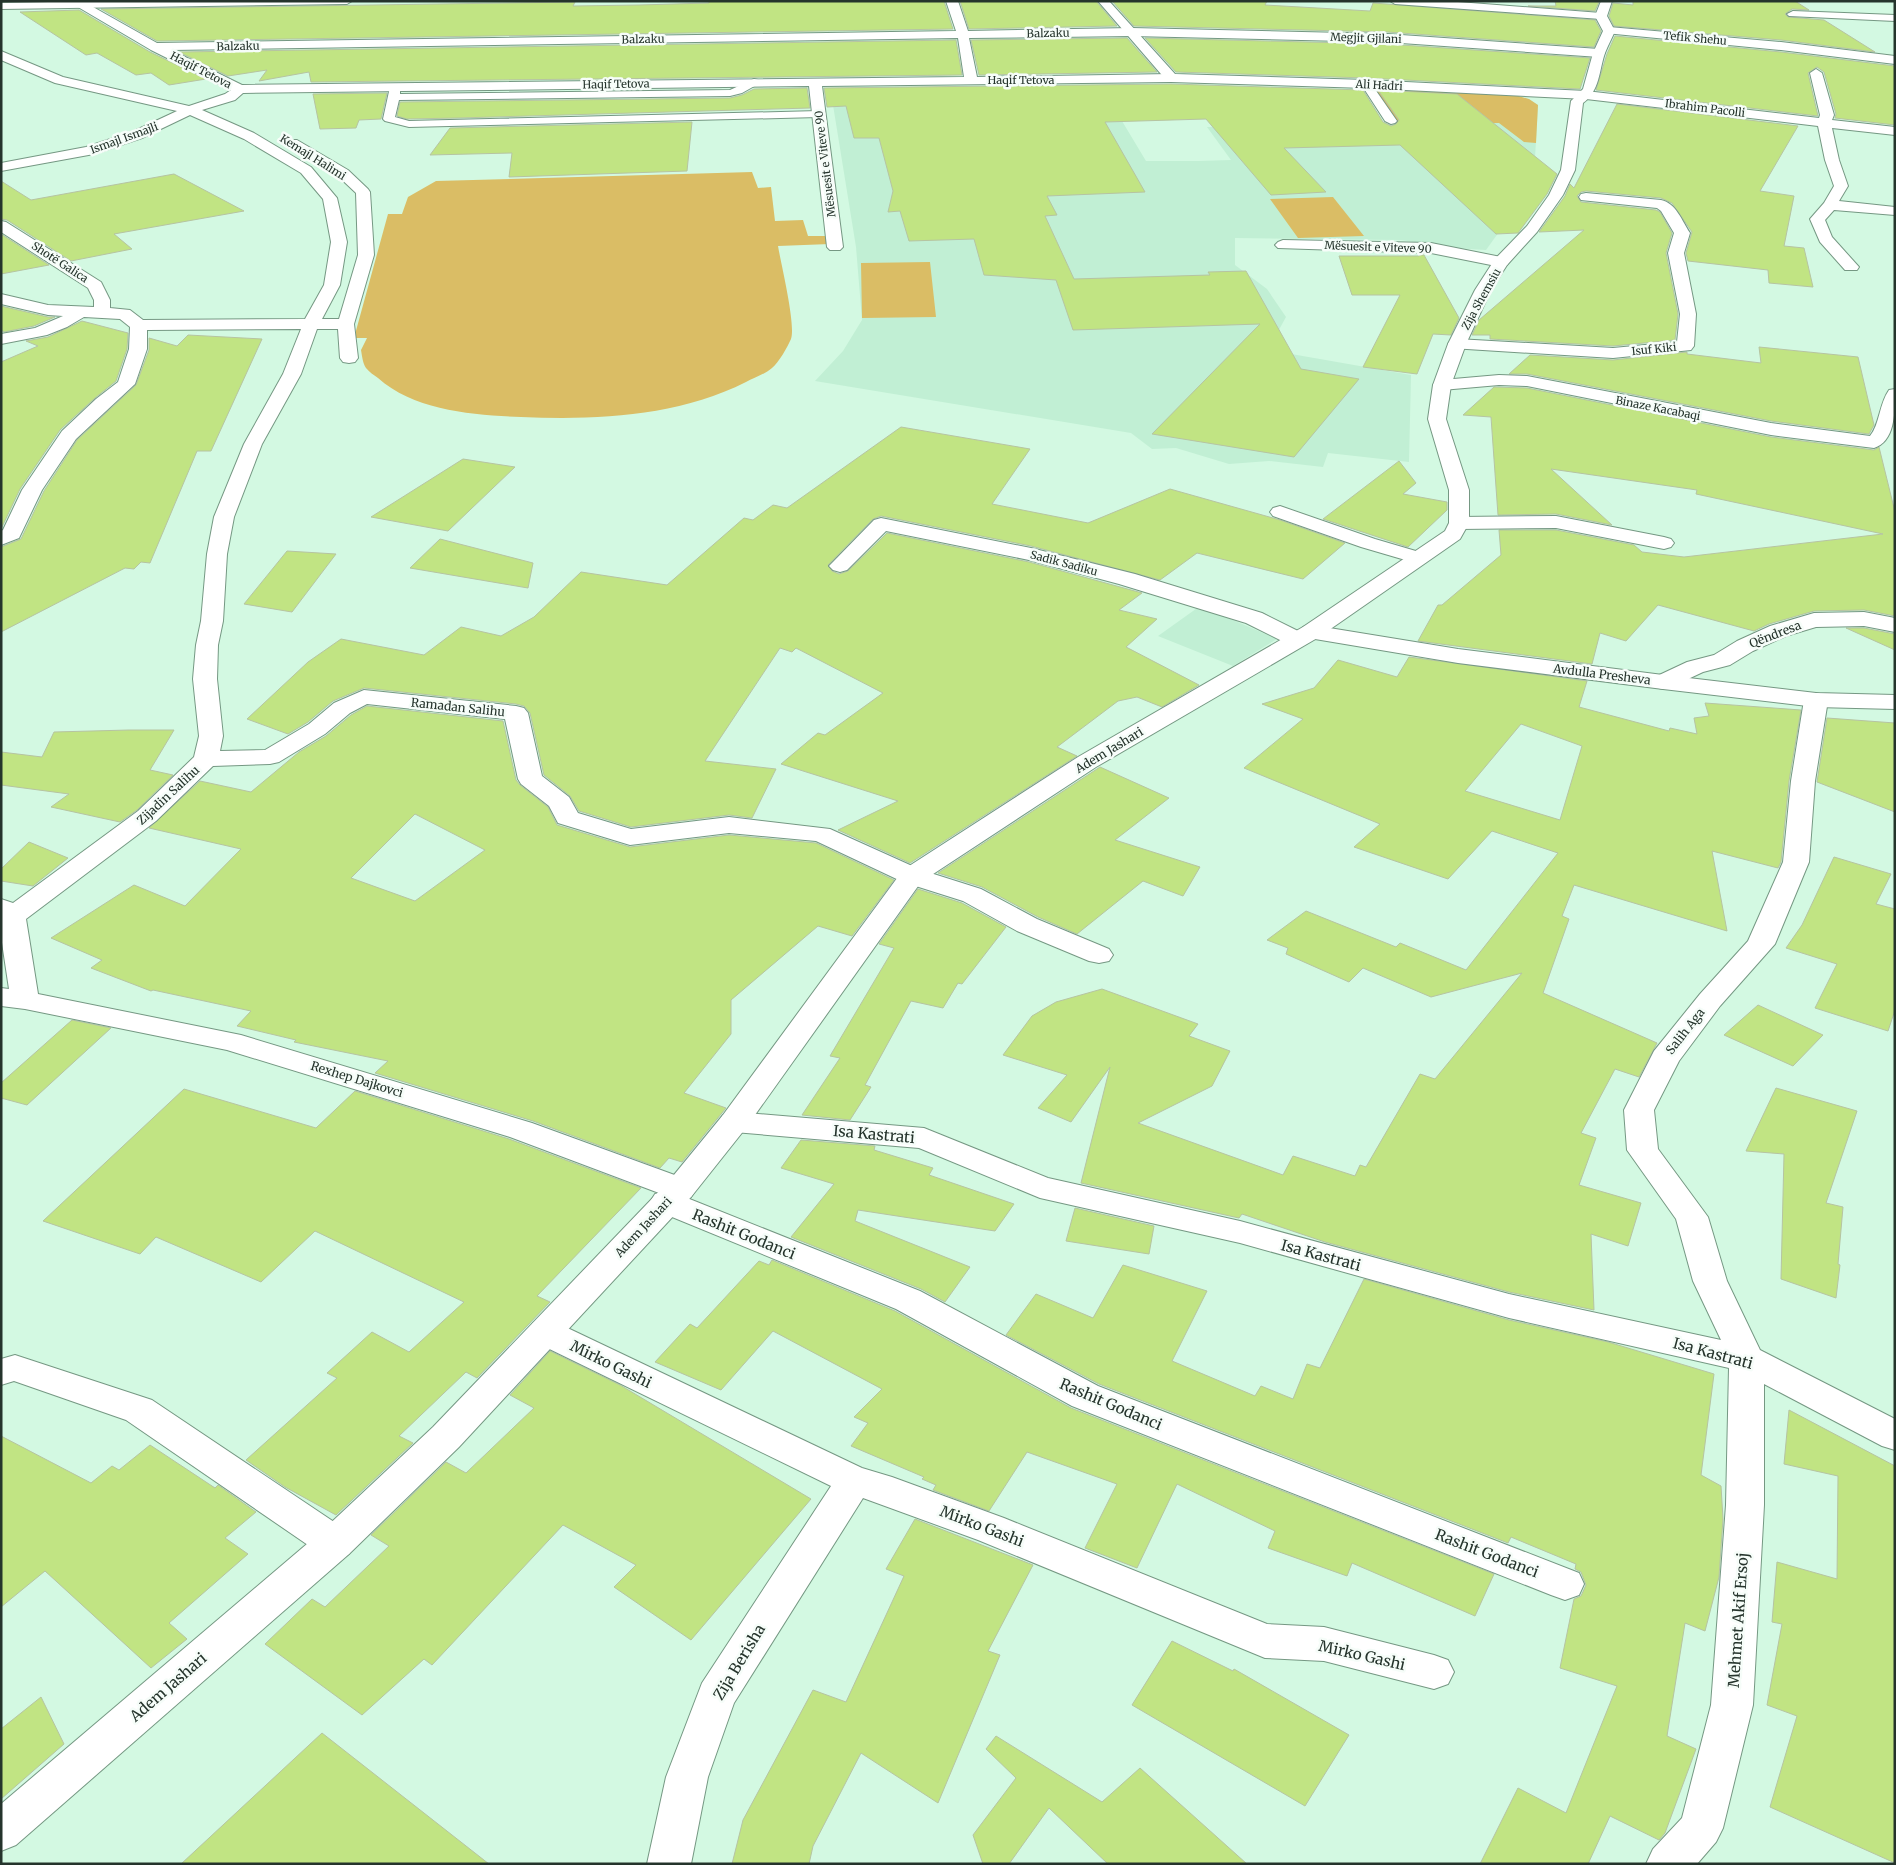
<svg xmlns="http://www.w3.org/2000/svg" width="1896" height="1865" viewBox="0 0 1896 1865" font-family="Merriweather,serif">
	<style>
		.built { fill: #c1efd4 }
		.green { fill: #dabd65 }
		.building { fill: #c1e483; stroke: #b6c4a2; fill-rule: evenodd }
		.lines { fill: none; stroke-linecap: round; stroke-linejoin: round }
		.service-casing { stroke: #759883; stroke-width: 2 }
		.minor-casing { stroke: #759883; stroke-width: 2 }
		.tertiary-casing { stroke: #759883; stroke-width: 2 }
		.secondary-casing { stroke: #759883; stroke-width: 2 }
		.service { fill: #fff; fill-rule: evenodd }
		.minor { fill: #fff; fill-rule: evenodd }
		.tertiary { fill: #fff; fill-rule: evenodd }
		.secondary { fill: #fff; fill-rule: evenodd }
		.labels { text-anchor: middle; dominant-baseline: central; stroke-width: 5; stroke-linejoin: round; paint-order: stroke }
		.far-street-label { font-size: 11px; fill: #25342c; stroke: #f6fdf9 }
		.street-label { font-size: 12px; fill: #25342c; stroke: #f6fdf9 }
		.near-street-label { font-size: 15px; fill: #25342c; stroke: #f6fdf9 }
	</style>
	<rect width="100%" height="100%" fill="#d3f9e2"/>
	<path class="built" d="M1529 99 1538 105 1535 158 1509 218 1486 250 1453 248 1401 240 1235 238V265L1267 289 1286 317 1268 350 1411 375 1409 462 1328 453 1323 467 1269 461 1229 464 1176 448 1152 449 1131 433 815 381 843 351 862 320 856 247 833 105 1116 111 1146 161H1198L1231 160 1207 127 1396 124Z
		M1200 606 1277 639 1233 666 1158 636Z"/>
	<path class="green" d="M1371 88 1515 95 1529 99 1538 105 1536 143 1524 142 1499 123 1397 124Z
		M752 172 758 188 771 187 775 221 803 220 808 236H828L830 244 778 246C781 264 796 325 791 339 787 348 779 362 772 368 765 374 754 378 746 382 676 417 597 420 521 417 473 415 415 411 378 378 374 375 369 372 366 368 363 364 362 356 361 350L367 338H354L388 214H402L408 197 436 181Z
		M1333 197 1364 236 1298 238 1270 199Z
		M930 262 936 317 862 318 861 263Z"/>
	<path class="building" d="M709 1H944L953 29 157 41 101 9 575 2 573 6 639 5 709 3Z
		M960 1H1096L1117 26 969 29Z
		M1112 1H1267L1265 5 1370 11 1373 3 1595 20 1601 31 1594 47 1387 32 1134 26Z
		M1555 1H1587L1599 2 1595 11 1528 6H1556Z
		M1633 1H1795L1809 10 1792 9 1785 14 1788 17 1824 20 1875 52 1781 40 1614 26 1609 16 1613 3 1633 5Z
		M79 10 150 52 206 79 169 85 151 73 136 75 97 53 86 55 20 12Z
		M1615 36 1781 52 1895 66V125L1835 118 1836 114 1824 72 1817 67 1808 73 1818 116 1596 90 1607 54Z
		M1127 38 1157 72 979 75 971 40Z
		M1145 38 1387 44 1590 58 1580 89 1366 78 1176 72Z
		M956 40 962 75 311 82 309 72 259 81 267 70 228 76 179 52Z
		M1171 84 1363 90 1383 122 1391 126 1396 124 1399 120 1378 90 1457 94 1557 174 1547 194 1518 233 1496 234 1400 145 1284 148 1326 192 1271 195 1206 119 1105 122 1145 192 1047 196 1057 215 1045 216 1074 279 1210 275 1208 272 1246 271 1301 369 1359 379 1294 457 1152 434 1260 324 1073 330 1056 280 984 275 974 239 909 241 900 211 888 212 893 191 879 138H854L846 106 827 107 824 88Z
		M807 88 810 108 458 118 407 119 397 116 400 102 730 98 742 95 754 89Z
		M387 93 381 119 359 120 356 128 320 129 313 94Z
		M1617 104 1798 126 1760 191 1794 196 1784 246 1804 248 1813 287 1769 283 1768 270 1688 261 1686 253 1692 232 1672 203 1661 198 1586 191 1581 192 1577 196 1581 202 1656 210 1660 212 1672 233 1666 253 1678 314 1675 340 1613 346 1490 339V335H1472L1479 320 1584 230 1539 232 1565 196 1570 184 1574 188Z
		M692 122 687 171 509 177 512 153 430 155 450 128Z
		M174 174 244 211 114 234 132 249 71 261 7 220 1 219V181L31 200Z
		M1 234 49 265 1 274Z
		M1420 255H1424L1459 318 1451 335 1433 334 1417 374 1363 367 1400 295H1352L1339 256H1419Z
		M1 306 48 317H55L34 326 4 332 1 330Z
		M82 321 128 333 127 349 116 381 95 398 60 430 20 489 1 529V362L38 346 26 341 48 337Z
		M188 335 262 339 211 451H197L150 563 141 562 134 569 125 568 1 632V547L21 539 44 491 77 440 136 385 149 350V338L177 346Z
		M1759 347 1858 357 1874 425 1869 434 1771 421 1527 374H1509L1530 355 1613 360 1687 352V354L1761 363Z
		M1494 387 1527 388 1771 437 1874 450 1879 447 1895 512V616L1864 610 1814 611 1769 624 1754 631 1658 605 1626 641 1600 633 1592 664 1418 641 1438 605H1442L1501 555 1499 530H1556L1634 545 1642 552 1684 557 1883 534 1696 494 1697 490 1551 469 1612 525 1556 514 1498 515 1491 417 1463 415Z
		M901 427 1030 449 992 504 1088 523 1170 489 1280 520 1345 543 1303 579 1197 553 1160 580 1031 546 881 516 873 519 828 565 832 571 839 574 848 571 887 533 1029 562 1142 593 1119 610 1157 619 1126 647 1199 685 1162 707 1137 697 1118 701 1057 747 1077 756 910 863 838 830 898 801 781 764 818 733 825 735 883 693 796 648 792 652 780 648 705 761 776 769 752 818 729 815 631 827 579 811 570 796 544 775 530 713 524 706 516 704 364 688 333 701 308 722 288 734 247 719 308 662 341 639 424 655 461 627 501 636 534 617 581 572 667 585 744 518 753 520 773 505 787 508Z
		M463 459 515 467 448 531 371 517Z
		M1399 461 1416 483 1403 494 1447 502V510L1408 547 1323 519Z
		M440 539 533 563 528 588 410 568Z
		M287 551 336 554 292 612 244 604Z
		M1846 628H1864L1895 634V650Z
		M1409 657 1587 681 1579 707 1669 731 1670 728 1697 734 1694 718 1709 716 1705 703 1801 710 1789 781 1781 862 1778 868 1712 851 1727 931 1574 885 1562 916 1569 919 1543 993 1657 1043 1639 1077 1615 1069 1581 1133 1596 1138 1579 1185 1641 1203 1628 1246 1591 1234 1594 1310 1509 1292 1325 1242 1242 1214 1239 1218 1081 1183 1110 1067 1071 1122 1038 1108 1067 1075 1003 1055 1032 1016 1056 1002 1102 989 1198 1024 1189 1036 1230 1051 1212 1086 1138 1123 1283 1175 1293 1156 1355 1176 1360 1165 1366 1167 1420 1074 1435 1079 1522 973 1431 997 1363 968 1349 982 1286 954 1288 948 1267 940 1306 911 1396 947 1400 943 1466 970 1558 853 1492 831 1448 879 1354 847 1380 824 1244 768 1303 719 1262 704 1314 688 1338 660 1397 677ZM1521 724 1582 746 1560 820 1465 791Z
		M367 706 503 721 516 780 520 785 548 807 557 825 630 847 729 835 816 843 894 880 852 936 818 926 731 1000V1034L684 1093 726 1108 682 1162 669 1158 660 1168 533 1121 375 1073 388 1061 294 1042 296 1040 237 1026 251 1011 153 990 151 991 91 968 102 960 51 938 134 885 185 906 241 849 149 828 200 781 251 792 299 752 326 736 351 715ZM415 814 485 850 415 901 351 878Z
		M1827 718 1895 723V812L1817 782Z
		M129 730H174L150 770 173 775 137 810 120 822 51 807 69 794 1 785V752L42 757 54 732Z
		M1100 767 1169 798 1115 840 1200 867 1183 896 1143 881 1077 934 1038 917 982 887 938 873Z
		M29 842 68 858 33 886 1 881V869Z
		M1834 857 1891 874 1876 904 1895 909V1010L1888 1031 1815 1008 1837 964 1786 948 1802 925Z
		M918 889 962 903 1006 927 962 984 958 983 943 1008 911 1001 865 1085 871 1087 850 1120 802 1115 840 1058 830 1056 894 948 879 944Z
		M1758 1005 1823 1035 1793 1066 1724 1035Z
		M72 1020 111 1028 27 1105 1 1098V1083Z
		M1776 1088 1857 1111 1826 1203 1843 1207 1838 1264 1840 1265 1836 1298 1781 1279 1784 1154 1746 1151Z
		M184 1089 316 1128 355 1091 509 1139 641 1188 537 1296 550 1302 477 1378 466 1372 399 1436 413 1443 336 1515 285 1487 246 1460 337 1378 327 1373 372 1332 409 1352 464 1302 315 1231 261 1282 156 1237 140 1254 43 1221Z
		M801 1140 875 1146 874 1150 933 1168 929 1175 1014 1204 995 1231 858 1210 855 1221 970 1267 945 1302 921 1289 791 1237 834 1184 781 1168Z
		M1075 1208 1154 1226 1149 1254 1066 1241Z
		M772 1260 895 1311 1071 1408 1494 1574 1475 1616 1352 1563 1347 1576 1268 1548 1275 1531 1177 1484 1137 1568 1085 1548 1117 1484 1027 1452 989 1511 933 1490 936 1485 922 1479 924 1477 851 1446 868 1423 854 1417 882 1389 773 1331 721 1390 655 1362 690 1324 697 1328 759 1261 769 1265Z
		M1123 1265 1207 1291 1172 1361 1255 1396 1261 1386 1293 1399 1307 1364 1320 1368 1364 1279 1509 1320 1608 1342 1714 1374 1701 1475 1721 1486 1723 1519 1719 1577 1705 1631 1685 1623 1667 1736 1696 1749 1665 1833 1659 1840 1610 1816 1588 1864H1480L1518 1788 1566 1813 1617 1686 1560 1668 1574 1599 1581 1596 1586 1585 1581 1572 1575 1569 1576 1564 1511 1537 1508 1543 1099 1384 1006 1335 1036 1294 1093 1318Z
		M550 1351 620 1385 811 1499 691 1640 614 1587 636 1565 563 1525 432 1665 424 1659 362 1715 265 1644 312 1599 325 1607 389 1546 371 1535 446 1462 466 1473 534 1408 510 1395Z
		M1789 1410 1895 1466V1863L1770 1807 1797 1716 1767 1705 1782 1624 1772 1622 1777 1562 1837 1579 1838 1476 1784 1464Z
		M1 1436 91 1483 112 1466 119 1470 150 1445 215 1488 218 1485 256 1512 225 1538 248 1554 169 1623 187 1639 151 1668 45 1571 1 1607Z
		M915 1519 1033 1565 988 1651 1000 1655 938 1803 861 1753 813 1846 809 1864H732L743 1820 813 1690 846 1702 904 1576 886 1569Z
		M1172 1641 1233 1671 1234 1669 1349 1735 1305 1806 1132 1705Z
		M41 1697 64 1744 1 1799V1729Z
		M322 1733 489 1864H181Z
		M996 1736 1102 1802 1140 1768 1247 1864H1108L1049 1808 1009 1864H983L973 1835 1016 1778 986 1749Z"/>
	<g class="lines">
		<g class="service-casing">
			<path id="service" d="M754 79 758 80 759 82 758 84 742 93 730 96 399 100 395 117 409 121 819 111 825 114 819 117 409 127 385 121 383 119 390 87 395 84 400 87V94L730 90Z
				M1366 81 1370 82 1397 121 1395 123 1391 124 1385 121 1361 84Z"/>
		</g>
		<g class="minor-casing">
			<path id="minor" d="M946 1H958L968 31 1132 28 1387 34 1599 49 1605 53 1599 57 1387 42 1132 36 969 38 977 77 1171 74 1177 78 1171 82 822 86 843 247 840 250H830L827 247 809 86 243 93 235 100 202 110 254 133 311 167 337 198 347 242 340 285 322 319H339L358 255 356 193 338 176 287 146 285 143 287 140H297L348 170 368 189 370 192 374 255 354 324 358 358 355 362 349 363 343 362 340 358 338 329H317L301 374 262 444 234 517 227 554 223 621 218 645 217 679 223 736 220 751 265 750 309 724 334 703 364 690 516 706 524 708 528 713 542 776 569 797 578 813 631 829 729 817 830 829 921 870 981 889 1037 919 1109 949 1113 955 1109 961 1099 963 1089 961 1017 931 963 901 903 882 816 841 729 833 630 845 558 823 549 806 521 784 518 779 505 719 367 704 350 713 325 734 279 762 270 764 213 766 156 821 26 919 38 994 241 1035 532 1123 691 1181 696 1189 691 1197 687 1198 920 1291 1098 1386 1579 1573 1584 1584 1579 1595 1565 1600 1551 1595 1072 1406 896 1309 655 1210 650 1202 655 1194 659 1193 510 1137 227 1050 25 1009 1 1006V988L9 989 1 936V899L13 903 138 811 194 757 199 736 193 679 196 645 201 621 207 554 214 517 244 444 283 374 301 329 147 330V349L135 384 76 439 42 490 19 538 1 545V531L3 530 22 490 62 431 96 399 118 382 129 349 130 327 120 319 84 317 67 327 47 335 1 344V334L35 328 63 316 48 315 1 304V294L48 305 94 307V300L88 288 1 232V221L6 222 101 282 110 300V308L130 310 143 320 305 319 324 285 331 242 323 199 301 173 244 139 190 115 142 138 94 154 1 171V163L86 147 132 132 177 111 55 83 1 60V51L63 77 189 106 225 94 231 90 151 50 78 7 76 5 78 3H86L157 43 956 31ZM958 38 964 77 242 85 171 50Z
				M1390 1H1445L1601 13 1607 16 1601 19 1395 4Z
				M1793 11 1895 15V21L1789 16 1787 14Z
				M1609 27 1781 42 1895 56V64L1781 50 1605 33 1603 31 1605 29Z
				M1816 69 1822 73 1834 115 1832 120 1895 127V135L1832 128 1839 160 1848 186 1839 201 1895 207V215L1834 210 1825 220 1832 237 1859 267 1857 270H1845L1820 242 1810 219 1824 203 1834 186 1825 160 1818 126 1586 99 1580 95 1586 91 1819 118 1820 115 1810 73Z
				M1586 193 1661 200C1676 203 1682 221 1690 233L1684 253 1696 314 1694 346 1691 350 1613 358 1451 348 1448 344 1451 340 1457 339 1613 348 1677 342 1680 314 1668 253 1674 233 1661 211 1657 208 1581 200 1579 197 1581 194Z
				M1283 240 1431 243 1501 257 1507 259 1509 262 1507 265 1501 267 1431 253 1278 248 1275 245 1278 242Z
				M1499 375 1527 376 1771 423 1870 436C1880 424 1879 404 1889 390L1895 389C1895 409 1896 441 1874 448L1771 435 1527 386 1499 385 1442 390 1436 389 1433 385 1436 381 1442 380Z
				M1280 506 1375 539 1426 554 1429 558 1426 562 1419 564 1361 547 1273 516 1270 512 1273 508Z
				M1556 516 1664 537 1671 539 1674 543 1671 547 1664 549 1556 528 1459 529 1452 527 1449 523 1452 519 1459 517Z
				M881 518 1031 548 1135 574 1262 613 1304 634 1307 639 1304 644 1296 646 1288 644 1246 623 1119 584 1029 560 886 531 847 570 840 572 833 570 829 566 833 562 874 520Z
				M1864 612 1895 618V632L1864 626 1816 627 1786 636 1753 651 1730 665 1703 672 1671 687 1663 689 1655 687 1651 682 1655 677 1687 662 1714 655 1737 641 1770 626 1814 613Z
				M1816 693 1824 695 1828 700 1815 781 1809 862 1775 944 1720 1006 1679 1061 1654 1110 1658 1149 1708 1217 1727 1281 1760 1350 1895 1419V1450L1882 1446 1764 1384V1505L1753 1705 1723 1828 1716 1842 1697 1864H1646L1653 1849 1682 1818 1711 1705 1726 1505 1729 1368 1509 1318 1240 1243 1040 1198 919 1148 734 1132 723 1129 719 1122 723 1115 734 1112 924 1128 1048 1178 1240 1221 1509 1294 1721 1340 1693 1281 1676 1219 1627 1150 1624 1110 1654 1051 1700 994 1748 941 1783 862 1791 781 1804 700 1808 695Z
				M545 1319 557 1323 862 1468 892 1477 1004 1518 1267 1624 1324 1627 1434 1655 1448 1660 1454 1672 1448 1684 1434 1689 1324 1661 1265 1658 978 1540 863 1498 734 1703 708 1777 691 1864H647L666 1777 702 1683 831 1486 533 1341 528 1332 533 1323Z
				M15 1355 152 1400 349 1532 354 1543 349 1554 335 1559 321 1554 126 1420 14 1381 1 1385V1359Z"/>
		</g>
		<g class="tertiary-casing">
			<path id="tertiary" d="M97 1H352L347 4 1 9V3Z
				M1098 1H1109L1175 74 1366 80 1586 91 1592 95 1586 99 1366 88 1171 82 1167 81Z
				M1311 625 1458 649 1663 675 1816 693 1895 695V709L1816 707 1663 689 1458 663 1303 637 1300 632 1303 627Z"/>
		</g>
		<g class="secondary-casing">
			<path id="secondary" d="M1601 1H1612L1607 16 1615 31C1612 38 1608 45 1605 53 1599 70 1600 91 1583 103L1575 170 1563 195 1537 232 1507 265 1491 290 1466 344 1451 385 1446 419 1469 490V523L1460 539 1319 637 1096 767 921 882 745 1129 691 1197 459 1447 349 1554 16 1845 1 1851V1804L321 1532 433 1427 669 1181 723 1115 903 870 1078 757 1303 627 1445 531 1449 523V490L1428 419 1433 385 1448 344 1475 290 1495 259 1527 226 1549 195 1561 170 1571 101 1583 89 1593 53 1603 31 1595 16Z"/>
		</g>
		<use href="#service" class="service"/>
		<use href="#minor" class="minor"/>
		<use href="#tertiary" class="tertiary"/>
		<use href="#secondary" class="secondary"/>
	</g>
	<g class="labels">
		<g class="far-street-label">
			<text transform="translate(1048 33) rotate(-1)">Balzaku</text>
			<text transform="translate(1366 38) rotate(2)">Megjit Gjilani</text>
			<text transform="translate(1695 38) rotate(5)">Tefik Shehu</text>
			<text transform="translate(643 39) rotate(-1)">Balzaku</text>
			<text transform="translate(238 46) rotate(-1)">Balzaku</text>
			<text transform="translate(201 70) rotate(27)">Haqif Tetova</text>
			<text x="1021" y="80">Haqif Tetova</text>
			<text transform="translate(616 84) rotate(-1)">Haqif Tetova</text>
			<text transform="translate(1379 85) rotate(3)">Ali Hadri</text>
			<text transform="translate(1705 108) rotate(7)">Ibrahim Pacolli</text>
			<text transform="translate(124 138) rotate(-20)">Ismajl Ismajli</text>
			<text transform="translate(313 157) rotate(32)">Kemajl Halimi</text>
			<text transform="translate(825 164) rotate(-97)">Mësuesit e Viteve 90</text>
			<text transform="translate(1378 247) rotate(2)">Mësuesit e Viteve 90</text>
			<text transform="translate(60 262) rotate(33)">Shotë Galica</text>
			<text transform="translate(1481 299) rotate(-61)">Zija Shemsiu</text>
			<text transform="translate(1654 349) rotate(-6)">Isuf Kiki</text>
			<text transform="translate(1658 408) rotate(11)">Binaze Kacabaqi</text>
			<text transform="translate(1064 563) rotate(15)">Sadik Sadiku</text>
		</g>
		<g class="street-label">
			<text transform="translate(1775 634) rotate(-21)">Qëndresa</text>
			<text transform="translate(1602 674) rotate(7)">Avdulla Presheva</text>
			<text transform="translate(458 707) rotate(6)">Ramadan Salihu</text>
			<text transform="translate(1109 750) rotate(-31)">Adem Jashari</text>
			<text transform="translate(168 795) rotate(-43)">Zijadin Salihu</text>
			<text transform="translate(1685 1031) rotate(-52)">Salih Aga</text>
			<text transform="translate(357 1079) rotate(17)">Rexhep Dajkovci</text>
			<text transform="translate(643 1227) rotate(-47)">Adem Jashari</text>
		</g>
		<g class="near-street-label">
			<text transform="translate(874 1134) rotate(5)">Isa Kastrati</text>
			<text transform="translate(744 1234) rotate(22)">Rashit Godanci</text>
			<text transform="translate(1321 1255) rotate(15)">Isa Kastrati</text>
			<text transform="translate(1713 1353) rotate(15)">Isa Kastrati</text>
			<text transform="translate(611 1364) rotate(26)">Mirko Gashi</text>
			<text transform="translate(1111 1404) rotate(23)">Rashit Godanci</text>
			<text transform="translate(982 1526) rotate(21)">Mirko Gashi</text>
			<text transform="translate(1487 1553) rotate(21)">Rashit Godanci</text>
			<text transform="translate(1738 1620) rotate(-86)">Mehmet Akif Ersoj</text>
			<text transform="translate(1362 1655) rotate(13)">Mirko Gashi</text>
			<text transform="translate(739 1662) rotate(-59)">Zija Berisha</text>
			<text transform="translate(168 1687) rotate(-41)">Adem Jashari</text>
		</g>
	</g>
	<rect width="1896" height="1865" fill="none" stroke="#25342c" stroke-width="5"/>
</svg>
